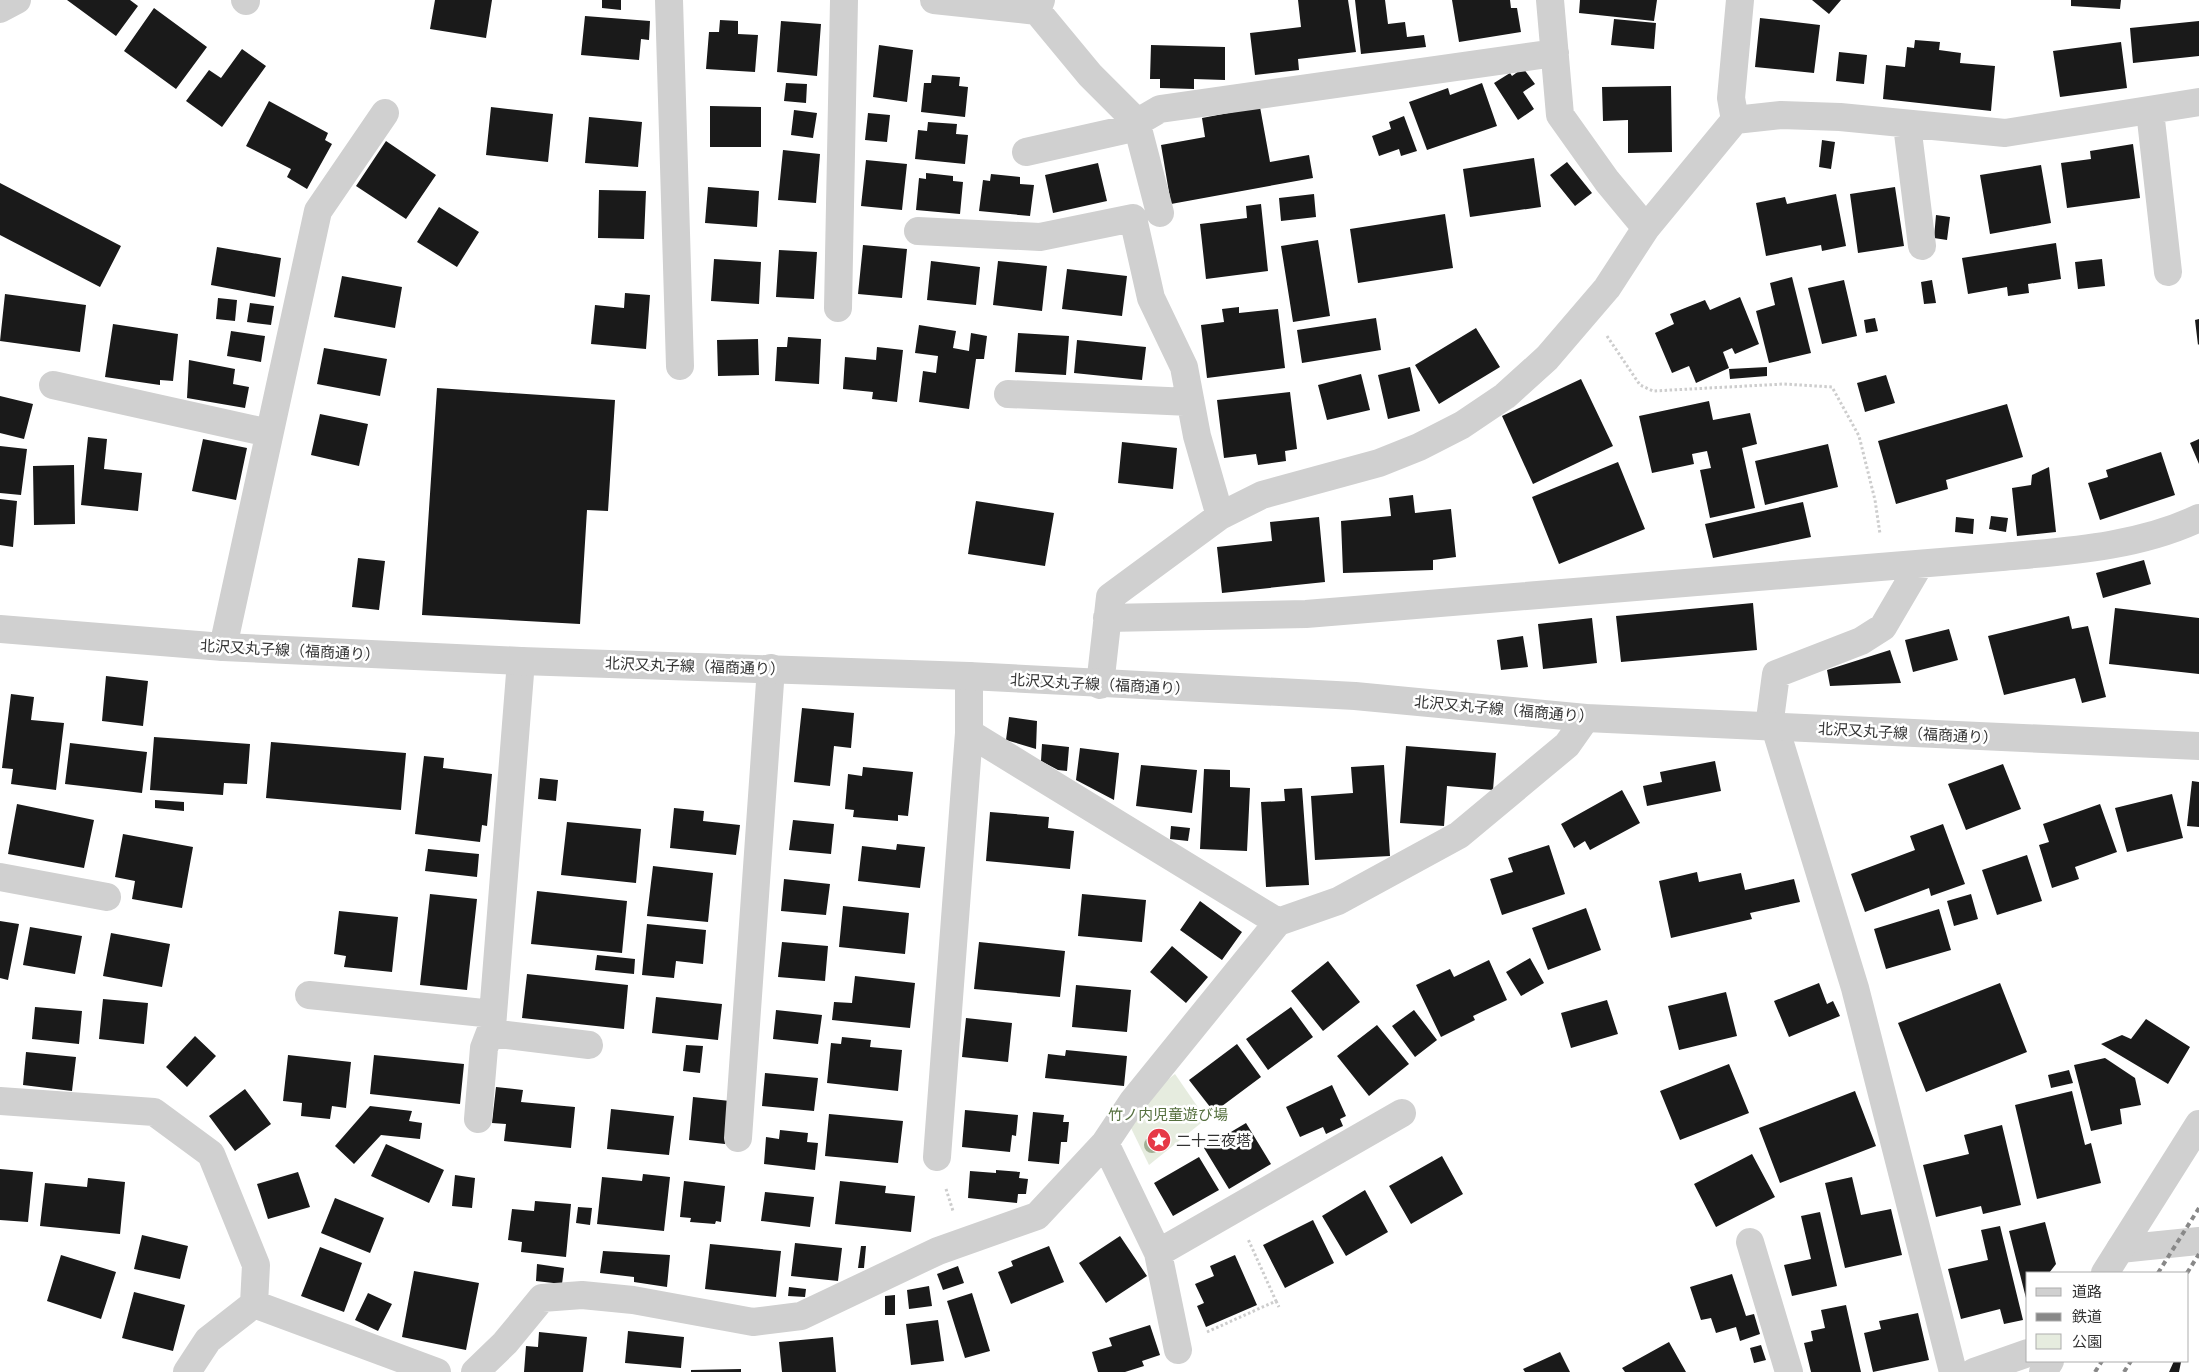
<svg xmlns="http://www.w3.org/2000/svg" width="2199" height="1372" viewBox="0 0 2199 1372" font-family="'PT Sans','Noto Sans JP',sans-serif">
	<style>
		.green { fill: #e6ecdf }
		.building { fill: #1a1a1a }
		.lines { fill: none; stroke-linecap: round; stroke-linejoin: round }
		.path { stroke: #cdcdcd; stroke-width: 3; stroke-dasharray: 2.5 2.5; stroke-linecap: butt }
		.minor { stroke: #d0d0d0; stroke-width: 28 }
		.tertiary { stroke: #d0d0d0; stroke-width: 28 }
		.rail { stroke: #888; stroke-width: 4; stroke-dasharray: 5 4; stroke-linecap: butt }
		.tree { fill: #a2b095 }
		.labels { text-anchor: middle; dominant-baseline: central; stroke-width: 5; stroke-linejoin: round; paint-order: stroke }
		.street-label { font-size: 15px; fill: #333; stroke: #fff }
		.park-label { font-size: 15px; fill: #56703f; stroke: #fff }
		.poi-label { font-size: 15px; fill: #333; stroke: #fff; text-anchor: start }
	</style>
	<rect width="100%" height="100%" fill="#fff"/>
	<path class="green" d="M1175 1074 1206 1119 1149 1165 1130 1126 1149 1094Z"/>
	<path class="building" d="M67 0H130L138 6 116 36Z
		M435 0H492L486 38 430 29Z
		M602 0H621V10L602 8Z
		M1298 0H1348L1356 52 1298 59 1299 70 1255 75 1250 33 1301 27Z
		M1355 0H1385L1388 24 1405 22 1407 37 1424 35 1426 47 1361 54Z
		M1452 0H1510L1511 8H1517L1521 32 1459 42Z
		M1580 0H1657L1654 21 1579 13Z
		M1812 0H1841L1829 14Z
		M2071 0H2121L2120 9 2071 6Z
		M154 8 207 47 176 89 124 51Z
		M585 16 650 21 649 40 641 39 639 60 581 55Z
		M1760 18 1820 25 1814 73 1755 67Z
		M1614 19 1656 23 1654 49 1611 45Z
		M720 20 738 21V34L758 35 755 72 706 69 709 32H719Z
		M781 21 821 24 817 76 777 72Z
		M2199 21V56L2133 63 2130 28Z
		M1915 40 1940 42 1939 50 1961 53 1960 63 1995 66 1991 111 1883 99 1886 65 1905 67 1907 47 1914 48Z
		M2121 42 2127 88 2060 97 2053 51Z
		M879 45 913 50 907 102 873 97Z
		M1151 45 1225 47V80L1194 79V89L1160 88V79H1150Z
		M242 49 266 66 222 127 186 101 209 70 221 78Z
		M1839 52 1867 55 1864 84 1836 81Z
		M1523 68 1535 84 1523 92 1534 109 1518 120 1494 83 1510 73 1512 76Z
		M932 75 960 77 959 86 968 87 965 117 921 112 924 83H931Z
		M786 83 807 84 806 103 784 101Z
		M1482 83 1497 126 1427 150 1409 102 1448 88 1450 95Z
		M1671 86 1672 152 1628 153V120L1603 121 1602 87Z
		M269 101 328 133 325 140 332 144 307 189 287 177 291 169 246 146Z
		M710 106 761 107V147H710Z
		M491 107 553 114 548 162 486 155Z
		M1260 107 1270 162 1309 155 1313 178 1171 204 1161 145 1205 137 1202 118Z
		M794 110 817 113 813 138 791 135Z
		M868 113 890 115 887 142 865 140Z
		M1404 116 1417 151 1401 156 1399 149 1379 156 1372 136 1391 129 1389 122Z
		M589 117 642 122 638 167 585 163Z
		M928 122 957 124 956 134 968 135 965 164 915 159 918 130 927 131Z
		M1822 140 1835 142 1831 169 1819 167Z
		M386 141 436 175 406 219 356 186Z
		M2133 144 2140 198 2067 208 2061 163 2091 159 2090 151Z
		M783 150 820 154 816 203 778 200Z
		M1534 158 1541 207 1470 217 1463 169Z
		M866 160 907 164 902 210 861 206Z
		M1567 162 1592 193 1575 206 1550 175Z
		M1098 163 1107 201 1053 213 1045 175Z
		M2041 165 2051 223 1990 234 1980 175Z
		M926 173 953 176V181L963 182 960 214 916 210 919 178 926 179Z
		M991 174 1020 177V184L1034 185 1030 216 979 211 983 180 990 181Z
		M0 183 121 246 100 287 0 235Z
		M708 187 759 191 757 227 705 223Z
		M1895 187 1904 246 1858 253 1850 194Z
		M599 190 646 191 644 239 598 238Z
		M1314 194 1316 217 1281 221 1279 198Z
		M1836 194 1846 246 1822 251 1821 245 1766 256 1756 203 1785 197 1787 204Z
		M1261 204 1268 271 1206 279 1200 224 1247 218 1246 206Z
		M439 207 479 232 457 267 417 242Z
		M1445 214 1453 268 1358 283 1350 229Z
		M1936 215 1950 217 1947 240 1934 238Z
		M1318 240 1330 316 1293 322 1281 246Z
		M2056 243 2061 279 2028 284 2029 293 2008 296 2007 287 1968 294 1962 258Z
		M863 245 907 249 902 298 858 294Z
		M217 247 281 258 275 297 211 285Z
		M779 250 817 252 814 299 776 297Z
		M714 259 761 262 759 304 711 301Z
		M2102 259 2105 286 2078 289 2075 262Z
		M931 261 980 267 976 305 927 300Z
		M998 261 1047 266 1042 311 993 305Z
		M1067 269 1127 276 1122 316 1062 309Z
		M342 276 402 287 395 328 334 317Z
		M1792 277 1811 353 1769 363 1756 311 1775 305 1770 283Z
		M1844 280 1857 336 1822 344 1808 288Z
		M1932 280 1936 303 1924 304 1921 282Z
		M625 293 650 295 646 349 591 344 595 305 624 308Z
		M5 294 86 305 80 352 0 341Z
		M1740 297 1759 344 1735 354 1732 348 1723 352 1729 368 1696 383 1689 366 1672 373 1655 333 1674 324 1670 314 1705 300 1710 310Z
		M218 298 237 300 235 321 216 319Z
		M250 303 274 306 271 325 247 322Z
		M1239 307V313L1278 309 1285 368 1207 378 1201 325 1224 322 1222 309Z
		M1376 318 1381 350 1302 363 1297 330Z
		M1875 318 1878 331 1866 333 1864 320Z
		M2199 319V344L2198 345 2195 320Z
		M113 324 178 334 173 381 160 380V385L105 377Z
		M919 325 956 331 953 348 969 351 971 333 987 336 984 359H976L969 409 919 402 923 371 936 373 938 356 915 353Z
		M1476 328 1500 367 1439 404 1415 365Z
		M231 331 265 336 261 362 227 356Z
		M1018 333 1069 336 1066 375 1015 372Z
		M788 337 821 339 819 384 775 381 777 347H787Z
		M758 339 759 375 718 376 717 340Z
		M1077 340 1146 347 1142 380 1074 373Z
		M877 347 903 350 897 402 872 399 873 392 843 389 845 357 876 360Z
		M324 348 387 359 380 396 317 384Z
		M189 360 235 369 233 384 249 387 245 408 187 398Z
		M1410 367 1420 411 1388 419 1378 375Z
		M1767 367V376L1730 379 1729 369Z
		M1361 374 1370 410 1327 420 1318 385Z
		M1886 375 1895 403 1865 412 1857 383Z
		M1581 379 1613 446 1533 484 1502 416Z
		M437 388 615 400 608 511 587 510 580 624 422 615Z
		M1290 392 1297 449 1285 451 1286 461 1258 465 1256 454 1224 458 1217 400Z
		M0 396 33 404 24 439 0 433Z
		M1709 401 1713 420 1750 413 1757 444 1742 448 1755 508 1710 518 1700 470 1711 468 1707 451 1692 454 1694 464 1652 473 1639 416Z
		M2007 404 2023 457 1946 480 1948 489 1896 504 1878 441Z
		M320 414 368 424 359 466 311 455Z
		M88 437 107 439 104 469 142 473 138 511 81 505Z
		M203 439 247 448 236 500 192 491Z
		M2199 439V464L2190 443Z
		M1122 442 1177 448 1173 489 1118 483Z
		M1828 444 1838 487 1765 505 1755 461Z
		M0 446 27 449 21 495 0 493Z
		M2161 452 2175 495 2100 520 2088 483 2108 477 2106 470Z
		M1618 462 1645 529 1559 564 1532 497Z
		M74 465 75 524 34 525 33 466Z
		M2049 467 2056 532 2017 536 2012 488 2031 485 2032 475Z
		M1413 495 1415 513 1451 509 1456 557 1433 560V570L1343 573 1341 521 1391 516 1389 498Z
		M0 499 17 501 13 547 0 545Z
		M976 501 1054 513 1045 566 968 554Z
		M1803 502 1811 537 1713 558 1705 524Z
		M1991 516 2008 518 2006 532 1989 529Z
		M1319 517 1325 582 1222 593 1217 547 1272 541 1270 522Z
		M1956 517 1974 519 1973 534 1955 532Z
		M358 558 385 561 379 610 352 607Z
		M2144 560 2151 584 2103 598 2096 573Z
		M1753 603 1757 650 1621 662 1616 616Z
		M2115 608 2199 618V674L2109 664Z
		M2069 616 2072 629 2088 626 2106 697 2082 703 2075 678 2004 695 1988 636Z
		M1592 618 1597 663 1543 669 1538 624Z
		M1949 629 1958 660 1913 672 1905 640Z
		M1523 636 1528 667 1501 670 1497 640Z
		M1890 650 1901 683 1830 686 1827 670Z
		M106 676 148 681 143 726 102 721Z
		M11 694 34 697 31 720 64 723 56 790 11 784 13 769 2 768Z
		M802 708 854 713 851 748 834 746 830 786 794 782Z
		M1009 717 1037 721 1036 749 1006 740Z
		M154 737 250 744 247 784 224 783 223 795 150 790Z
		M271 742 406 753 401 810 266 798Z
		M70 743 147 752 142 793 65 784Z
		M1042 744 1069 747 1067 771 1058 770 1041 761Z
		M1406 746 1496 753 1493 790 1447 786 1444 826 1400 823Z
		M1080 748 1119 753 1114 800 1076 780Z
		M424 756 444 758 443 768 492 774 487 826 482 825 480 842 415 834Z
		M1715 761 1721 791 1647 806 1643 786 1662 782 1660 772Z
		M2003 764 2021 809 1966 830 1948 784Z
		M1141 765 1197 770 1192 813 1136 806Z
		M1384 765 1390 856 1315 860 1311 796 1353 793 1351 767Z
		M863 767 913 772 908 816 898 815V821L853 817 854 810 845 809 848 774 862 776Z
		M1204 769 1230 770V787L1250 788 1247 851 1200 849Z
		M540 778 558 780 556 801 538 799Z
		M2192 781 2199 782V827L2187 826Z
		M1302 788 1309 885 1266 887 1261 802 1285 801 1284 789Z
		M1622 790 1640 823 1590 850 1585 841 1574 848 1561 824Z
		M2172 794 2183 838 2127 852 2115 808Z
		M155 800 184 802V811L155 808Z
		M17 804 94 820 84 868 8 854Z
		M2100 804 2117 852 2075 867 2079 879 2052 888 2039 845 2049 842 2043 824Z
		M674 808 704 811 703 821 740 825 736 855 670 848Z
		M990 812 1049 817 1048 828 1074 831 1070 869 986 861Z
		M793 820 834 824 831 854 789 850Z
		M567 822 641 829 636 883 561 875Z
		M1943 824 1965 884 1931 896 1929 888 1865 912 1851 874 1915 850 1910 836Z
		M1171 826 1190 828 1188 841 1170 839Z
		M123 834 193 847 182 908 132 899 135 881 115 877Z
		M897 844 925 847 920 888 858 881 862 846 896 850Z
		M1549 845 1565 894 1502 915 1490 879 1513 872 1508 858Z
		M428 849 479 854 477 877 425 871Z
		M2027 855 2042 901 1997 915 1982 870Z
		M653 866 713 873 708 922 647 916Z
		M1697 872 1699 882 1741 873 1745 890 1794 879 1800 902 1750 913 1752 919 1671 938 1659 881Z
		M784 879 830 884 826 915 781 911Z
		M537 891 627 901 622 953 531 944Z
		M430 894 477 899 467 990 420 985Z
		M1082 894 1146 900 1142 942 1078 936Z
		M1971 894 1978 919 1954 926 1947 901Z
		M1200 901 1242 932 1222 960 1180 930Z
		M843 906 909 913 905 954 839 947Z
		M1586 908 1601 950 1548 970 1532 928Z
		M1939 909 1951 950 1886 969 1874 929Z
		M339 911 398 917 392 972 344 967 346 956 334 954Z
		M0 921 19 924 8 980 0 978Z
		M647 924 706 930 703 964 676 961 674 978 642 975Z
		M30 927 82 936 75 974 23 965Z
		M111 933 170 944 162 987 103 976Z
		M782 942 828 946 825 981 778 977Z
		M979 942 1065 951 1060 997 974 989Z
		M1172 946 1208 977 1186 1003 1150 972Z
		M597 955 635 959 634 974 595 970Z
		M1530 958 1544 983 1521 996 1506 972Z
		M1489 960 1507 1000 1473 1016 1475 1020 1441 1037 1416 985 1450 969 1454 977Z
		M1328 961 1360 1002 1323 1031 1291 991Z
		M527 974 628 985 624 1029 522 1018Z
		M855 976 915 983 910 1028 832 1020 834 1002 852 1003Z
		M1819 983 1827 1004 1833 1001 1840 1016 1789 1037 1774 1001Z
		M2000 983 2027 1052 1926 1092 1898 1023Z
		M1076 985 1131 990 1127 1032 1072 1027Z
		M1726 992 1737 1036 1679 1050 1668 1006Z
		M656 997 722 1004 718 1040 652 1033Z
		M103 999 148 1003 144 1044 99 1039Z
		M1607 1000 1618 1034 1571 1048 1561 1013Z
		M35 1007 82 1011 79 1044 32 1039Z
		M1291 1007 1313 1037 1268 1070 1246 1039Z
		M776 1010 822 1015 818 1044 773 1039Z
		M1414 1010 1437 1040 1415 1057 1392 1026Z
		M966 1018 1012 1023 1008 1062 962 1057Z
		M2146 1019 2190 1047 2168 1084 2101 1044 2122 1035 2131 1039Z
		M1377 1025 1409 1064 1369 1096 1337 1056Z
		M195 1036 216 1056 187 1087 166 1067Z
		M842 1037 871 1040 870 1047 902 1050 898 1091 827 1083 831 1043 841 1044Z
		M1237 1044 1261 1077 1214 1112 1189 1080Z
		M686 1045 703 1046 700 1073 683 1071Z
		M1066 1050 1127 1056 1124 1086 1045 1078 1048 1054 1065 1056Z
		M26 1052 76 1057 72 1091 23 1085Z
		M288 1055 351 1062 346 1108 332 1106 330 1119 301 1116 302 1103 283 1101Z
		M374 1055 464 1064 460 1104 370 1094Z
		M2105 1058 2135 1078 2141 1105 2120 1109 2122 1124 2091 1131 2074 1065Z
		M1729 1064 1749 1113 1680 1140 1660 1091Z
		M2069 1070 2073 1083 2051 1088 2048 1075Z
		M765 1073 818 1078 814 1111 762 1106Z
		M1332 1085 1346 1116 1340 1119 1343 1126 1326 1134 1323 1127 1300 1137 1286 1107Z
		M496 1087 523 1090 521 1102 575 1107 571 1148 504 1141 506 1124 492 1123Z
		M245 1089 271 1124 235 1151 209 1116Z
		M1855 1091 1876 1146 1780 1183 1759 1128Z
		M2072 1091 2085 1145 2091 1143 2101 1183 2037 1199 2015 1105Z
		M693 1097 730 1101 725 1144 689 1140Z
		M370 1106 412 1111 409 1121 422 1123 420 1139 381 1135 354 1164 335 1146Z
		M611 1109 674 1116 669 1155 607 1149Z
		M965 1110 1018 1115 1016 1136 1012 1135 1010 1152 962 1147Z
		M1033 1112 1064 1115 1063 1122H1069L1067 1142H1061L1059 1164 1028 1161Z
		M829 1114 903 1121 898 1163 825 1156Z
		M1246 1123 1271 1164 1229 1189 1204 1148Z
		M2002 1125 2021 1205 1983 1214 1981 1206 1936 1217 1923 1165 1969 1154 1964 1135Z
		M780 1130 808 1133 807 1142 818 1143 815 1170 764 1164 766 1137 779 1139Z
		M386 1144 444 1170 429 1203 371 1176Z
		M1752 1154 1775 1197 1716 1227 1694 1184Z
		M1442 1156 1463 1194 1411 1224 1389 1186Z
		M1199 1157 1219 1190 1173 1216 1154 1183Z
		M0 1169 33 1172 28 1222 0 1220Z
		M996 1170 1020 1172 1019 1178 1028 1179 1026 1194H1018L1017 1203 968 1198 970 1171 996 1173Z
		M298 1172 310 1207 268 1219 257 1184Z
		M643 1174 670 1177 664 1231 597 1224 602 1177 642 1181Z
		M455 1175 475 1178 472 1208 452 1206Z
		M1852 1177 1861 1215 1891 1209 1902 1255 1845 1268 1825 1183Z
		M88 1178 125 1182 120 1234 40 1226 45 1183 87 1187Z
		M684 1181 725 1186 721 1222 716 1221 715 1224 690 1222 691 1218 680 1217Z
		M840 1181 886 1186 885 1193 915 1196 911 1232 835 1224Z
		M1365 1190 1388 1232 1346 1256 1322 1216Z
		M765 1192 814 1197 810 1227 761 1221Z
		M335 1198 384 1218 370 1253 321 1233Z
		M535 1201 571 1204 566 1257 521 1252 522 1242 508 1240 512 1209 534 1211Z
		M578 1207 592 1208 590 1225 576 1223Z
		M1820 1212 1837 1286 1792 1296 1784 1265 1811 1259 1801 1216Z
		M1313 1220 1334 1263 1285 1288 1263 1245Z
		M2045 1222 2056 1264 2049 1273H2028L2027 1302 2009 1231Z
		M2000 1226 2023 1320 2004 1324 2000 1309 1961 1319 1948 1269 1988 1260 1981 1230Z
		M142 1235 188 1246 180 1279 134 1269Z
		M1120 1236 1147 1276 1106 1303 1079 1263Z
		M795 1243 842 1248 838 1281 791 1276Z
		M710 1244 781 1251 776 1297 705 1289Z
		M861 1246H866L864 1268H858Z
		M1049 1246 1064 1282 1011 1304 998 1272 1013 1266 1011 1261Z
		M320 1247 362 1263 344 1312 301 1296Z
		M603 1251 670 1255 667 1287 634 1282V1277L600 1273Z
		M61 1255 116 1272 101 1319 47 1301Z
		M1235 1255 1257 1305 1206 1327 1197 1306 1204 1303 1195 1284 1214 1276 1210 1266Z
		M537 1264 564 1268 562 1284 536 1281Z
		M958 1266 964 1283 943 1290 937 1274Z
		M414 1271 479 1283 466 1350 402 1337Z
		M1732 1274 1746 1316 1754 1314 1760 1334 1740 1341 1736 1327 1716 1333 1711 1318 1701 1320 1690 1287Z
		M929 1286 932 1306 909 1309 907 1290Z
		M789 1287 806 1289 805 1297 788 1296Z
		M134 1292 185 1305 173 1351 122 1338Z
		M368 1293 392 1304 378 1331 355 1320Z
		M972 1293 990 1351 965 1358 947 1301Z
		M895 1295V1315H885V1296Z
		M1846 1305 1861 1372H1811L1804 1343 1813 1341 1811 1331 1825 1328 1821 1310Z
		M1918 1313 1929 1360 1873 1372 1864 1333 1881 1329 1879 1321Z
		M938 1320 944 1361 911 1365 906 1324Z
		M1150 1325 1160 1355 1142 1361 1144 1366 1125 1372H1098L1092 1352 1112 1346 1109 1338Z
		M628 1331 684 1337 681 1368 625 1363Z
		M539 1332 587 1337 583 1372H524L526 1346 538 1347Z
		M833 1337 836 1372H782L779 1342Z
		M1669 1342 1686 1372H1625L1622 1368Z
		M1761 1345 1766 1360 1754 1363 1750 1348Z
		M1560 1352 1570 1372H1525L1523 1369Z
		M2174 1361 2181 1362 2179 1372H2169Z
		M741 1369V1372H691V1370Z"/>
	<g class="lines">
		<path class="path" d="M1607 336 1640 385 1653 391 1784 384 1832 387 1859 436 1875 500 1880 534
			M946 1189 953 1211
			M1276 1301 1279 1307
			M1207 1332 1276 1301 1248 1239"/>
		<path class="minor" d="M245 0 246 1
			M669 0 680 366
			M934 0 1037 11 1041 0
			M1550 0 1560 115 1607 181 1646 228
			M0 9 17 0
			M1037 11 1090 75 1136 121 1160 213
			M2150 111 2168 272
			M1735 120 1731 98 1740 0
			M1907 125 1922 246
			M1026 152 1124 130 1160 109 1555 53
			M918 231 1040 237 1133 218 1151 298 1184 367 1197 436 1220 516
			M838 308 844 0
			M53 385 269 433
			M1008 394 1190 402
			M1107 618 1306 614 2002 557C2068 551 2138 547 2199 518
			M223 647 318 211 385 113
			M1100 685 1110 597 1220 516 1262 495 1379 463 1419 447 1462 425 1505 396 1547 358 1607 288 1646 228 1735 120 1781 115 1840 117 2005 133 2199 102
			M1769 727 1776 674 1861 641 1883 627 1920 564
			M1775 727 1855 988 1953 1372
			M969 733 1278 922
			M0 877 107 897
			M309 995 493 1014
			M490 1033 589 1045
			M0 1101 154 1112 211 1154 256 1265 254 1304
			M1402 1113 1158 1253 1105 1143 1133 1101 1278 922 1338 901 1459 835 1567 745 1586 718
			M478 1119 484 1048 492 1027 521 661
			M738 1138 771 668
			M937 1157 969 733V676
			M1750 1242 1789 1372
			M2120 1249 2199 1241
			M1158 1253 1178 1350
			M187 1372 208 1340 254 1304 437 1372
			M475 1372 505 1343 542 1298 582 1295 633 1300 753 1322 801 1316 938 1251 1037 1216 1105 1143
			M1974 1372 2028 1353"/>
		<path class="tertiary" d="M0 629 223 647 521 661 969 676 1355 696 1586 718 2199 746
			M2105 1273 2199 1124
			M2043 1372 2050 1361"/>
		<path class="rail" d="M2158 1273 2199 1208
			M2187 1273 2199 1254
			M2095 1372 2102 1361
			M2124 1372 2131 1361"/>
	</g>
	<circle class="tree" cx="1152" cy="1145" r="8"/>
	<defs>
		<g id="sight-disc" transform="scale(1.25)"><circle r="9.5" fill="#e63946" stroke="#fff"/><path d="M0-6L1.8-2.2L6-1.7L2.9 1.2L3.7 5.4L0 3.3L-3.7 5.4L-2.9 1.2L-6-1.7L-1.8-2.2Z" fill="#fff"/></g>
	</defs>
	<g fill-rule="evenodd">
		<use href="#sight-disc" x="1159" y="1140"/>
	</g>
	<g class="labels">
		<g class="street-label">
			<text transform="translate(290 650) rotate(3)">北沢又丸子線（福商通り）</text>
			<text transform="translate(695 666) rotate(2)">北沢又丸子線（福商通り）</text>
			<text transform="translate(1100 684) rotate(3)">北沢又丸子線（福商通り）</text>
			<text transform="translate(1504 709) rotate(5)">北沢又丸子線（福商通り）</text>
			<text transform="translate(1908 733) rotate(3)">北沢又丸子線（福商通り）</text>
		</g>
		<g class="park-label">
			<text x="1168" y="1114">竹ノ内児童遊び場</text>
		</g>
		<g class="poi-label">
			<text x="1176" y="1140">二十三夜塔</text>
		</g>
	</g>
	<rect x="2026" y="1272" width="162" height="90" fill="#ffffff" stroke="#adadad"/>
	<rect x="2036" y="1288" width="25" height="8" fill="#d0d0d0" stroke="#adadad"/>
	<text x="2072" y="1297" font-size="15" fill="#333333">道路</text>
	<rect x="2036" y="1313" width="25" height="8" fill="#888888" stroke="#adadad"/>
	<text x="2072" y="1322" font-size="15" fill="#333333">鉄道</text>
	<rect x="2036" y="1334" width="25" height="15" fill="#e6ecdf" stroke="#adadad"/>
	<text x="2072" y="1347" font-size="15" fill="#333333">公園</text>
</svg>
